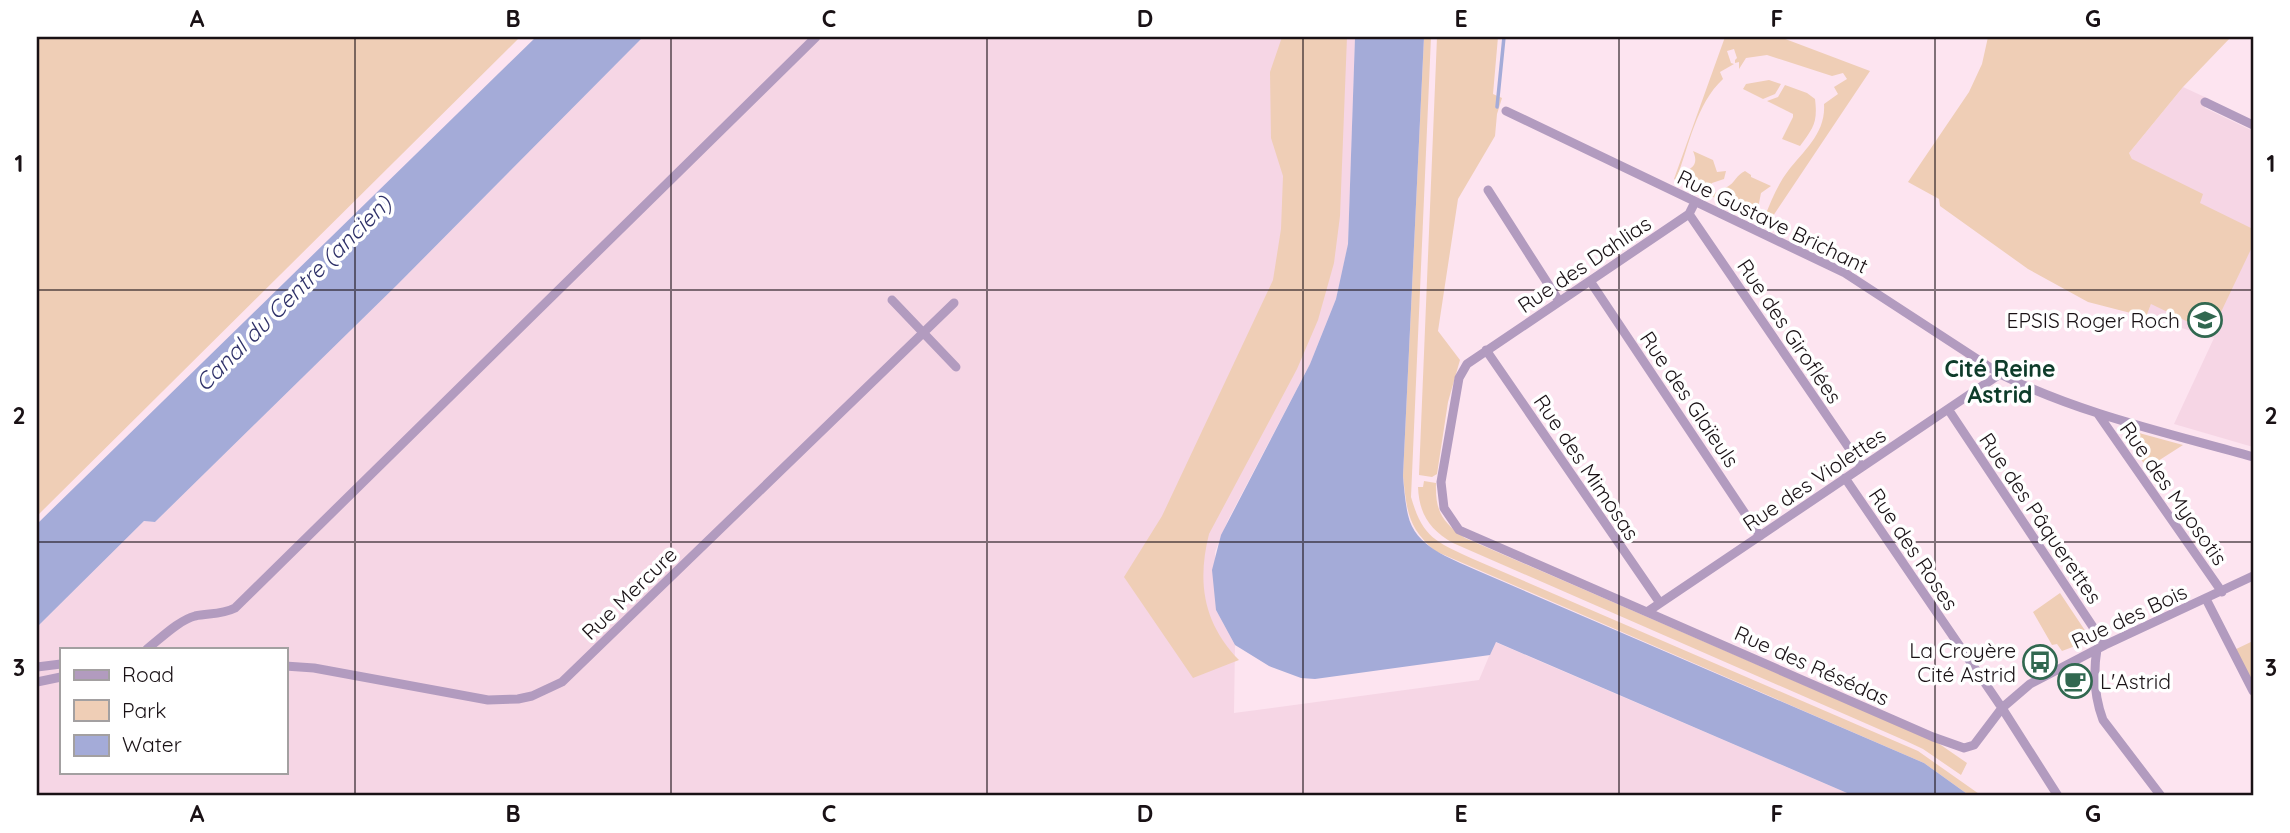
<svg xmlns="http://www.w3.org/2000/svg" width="2290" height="833" viewBox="0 0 2290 833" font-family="Quicksand,sans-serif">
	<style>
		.built { fill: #f6d6e5; fill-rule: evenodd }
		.green { fill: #efceb6 }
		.water { fill: #a4abd8 }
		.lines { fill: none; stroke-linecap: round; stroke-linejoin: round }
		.stream { stroke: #a4abd8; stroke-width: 3.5 }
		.street { stroke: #b29bbf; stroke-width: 9 }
		.grid { fill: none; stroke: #191115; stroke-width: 2; stroke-opacity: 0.55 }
		.labels { text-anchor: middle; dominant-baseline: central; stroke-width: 7; stroke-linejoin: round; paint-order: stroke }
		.street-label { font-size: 21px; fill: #191115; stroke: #fff }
		.poi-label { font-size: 21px; fill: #191115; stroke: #fff; text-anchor: end }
		.water-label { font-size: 23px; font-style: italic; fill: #2f3169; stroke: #fff }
		.neighbourhood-label { font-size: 23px; font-weight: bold; fill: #0e3c2a; stroke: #fff }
		.neatline { fill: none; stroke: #191115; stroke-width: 2.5 }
		.grid-label { font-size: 23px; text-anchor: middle; font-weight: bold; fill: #191115 }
	</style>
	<rect width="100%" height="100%" fill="#fde4f0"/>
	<path class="built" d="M643 37H1355L1348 245 1336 299 1310 364 1228 520 1215 552 1216 610 1235 645 1234 713 1479 680 1495 642 1854 796H37V627L144 521 155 522 397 285ZM61 649H285V772H61Z
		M2183 87 2209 99 2205 108 2253 131V447L2174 424 2214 338 2146 317 2151 304 2132 159 2129 153Z"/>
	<path class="green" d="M37 37H520L37 516Z
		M1282 37H1347L1340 216 1334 263 1318 320 1297 369 1209 534C1197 582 1203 623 1239 660L1193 678 1124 577 1162 516 1273 280 1281 229 1283 176 1271 138 1270 72Z
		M1424 37H1431L1411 497C1423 539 1437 542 1473 559L1918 751 1982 796H1970L1924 763 1435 551C1407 527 1407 510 1403 476Z
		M1437 37H1498L1493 94 1502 98 1497 114 1495 136 1458 199 1438 331 1460 360 1448 402 1437 474 1432 477 1419 475Z
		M1725 37H1780L1870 71 1769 222 1765 216C1771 201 1778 184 1788 171 1804 150 1826 133 1824 104L1838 94 1834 87 1847 79 1843 73 1832 76 1767 55 1746 58 1739 69V62L1735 63V60L1737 58 1734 49 1727 51 1731 63 1734 64 1720 72 1723 79C1696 104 1689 146 1676 180L1674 179Z
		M1988 37H2231L2183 87 2129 153 2132 159 2203 194 2200 203 2253 229V245L2211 333 2151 304 2146 317 2088 302 2028 269 1940 206 1939 199 1908 182 1969 92 1982 64Z
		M1769 80 1781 84 1775 94 1763 99 1743 89 1746 84Z
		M1785 85 1807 93 1815 99C1818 123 1813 128 1800 146L1782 139 1793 117V114L1767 101 1778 97Z
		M1693 151 1713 160 1717 172 1726 171 1724 179 1712 183 1705 193 1691 183 1688 170C1696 166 1697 160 1693 151Z
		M1745 171 1751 175V177L1771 186 1761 193 1758 208 1752 215 1711 196C1717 191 1721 190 1727 187 1735 183 1736 175 1745 171Z
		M2139 433 2183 445 2147 468 2129 442 2131 434Z
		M1424 481 1436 483C1435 511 1442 522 1465 538L1938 743 1967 763 1961 775 1923 749 1906 741 1453 543C1430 530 1419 514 1418 487H1423Z
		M2060 593 2088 635 2078 645 2062 651 2057 644 2052 645 2033 612Z
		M2253 641V691L2232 651Z"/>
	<path class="water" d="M536 37H643L397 285 155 522 144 521 37 627V524Z
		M1355 37H1424L1403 476C1404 488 1405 502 1408 515 1415 547 1450 558 1476 570L1924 763 1970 796H1854L1496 642 1490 655 1315 679 1301 678 1269 666 1235 645 1216 610 1212 570 1221 535 1310 364 1336 299 1348 244Z"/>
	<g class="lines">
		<path class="stream" d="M1497 107 1504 37"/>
		<path class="street" d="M2205 102 2253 125
			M1506 111 1845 273 2000 374C2080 414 2168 433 2253 457
			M1488 190 1559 301
			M1695 202 1689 214 1467 364 1459 378 1441 482 1444 508 1459 530 1933 737 1964 748 1974 745 2002 708 2030 684 2105 645 2253 576
			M1689 214 1862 467
			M1590 281 1760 536
			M892 300 956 367
			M1486 350 1660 603
			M1948 409 2105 645
			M2098 414 2222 592
			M1845 478 2002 708 2058 796
			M2206 599 2253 691
			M1647 612 2000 374
			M147 649C160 639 179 620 195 616 209 613 221 615 235 608L816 37
			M2097 649C2093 673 2094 696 2103 720L2161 796
			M285 666 314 668 488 700 518 699 532 696 562 682 954 303
			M37 667 61 664
			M37 682 61 677"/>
	</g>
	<path class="grid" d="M355 37V796M671 37V796M987 37V796M1303 37V796M1619 37V796M1935 37V796M37 290H2253M37 542H2253"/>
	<defs>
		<g id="school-ring" transform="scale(1.75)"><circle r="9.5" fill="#fff" stroke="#316850" stroke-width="1.5"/><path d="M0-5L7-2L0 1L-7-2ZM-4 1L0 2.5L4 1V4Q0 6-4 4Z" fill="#316850"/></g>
		<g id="bus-ring" transform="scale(1.75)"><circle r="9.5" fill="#fff" stroke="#316850" stroke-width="1.5"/><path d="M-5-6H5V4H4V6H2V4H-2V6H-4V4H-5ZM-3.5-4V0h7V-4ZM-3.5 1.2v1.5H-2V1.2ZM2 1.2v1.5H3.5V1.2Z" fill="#316850"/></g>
		<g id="cafe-ring" transform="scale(1.75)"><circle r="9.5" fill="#fff" stroke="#316850" stroke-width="1.5"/><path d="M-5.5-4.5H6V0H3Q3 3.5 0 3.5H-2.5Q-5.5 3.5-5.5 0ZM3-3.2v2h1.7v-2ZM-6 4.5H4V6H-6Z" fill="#316850"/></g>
	</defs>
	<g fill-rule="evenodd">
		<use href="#school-ring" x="2205" y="320"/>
		<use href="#bus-ring" x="2040" y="662"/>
		<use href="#cafe-ring" x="2075" y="681"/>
	</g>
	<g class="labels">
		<g class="street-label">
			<text transform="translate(1773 221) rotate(26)">Rue Gustave Brichant</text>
			<text transform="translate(1584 264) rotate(-34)">Rue des Dahlias</text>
			<text transform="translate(1790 331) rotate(56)">Rue des Giroflées</text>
			<text transform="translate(1690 399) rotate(56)">Rue des Glaïeuls</text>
			<text transform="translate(1587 467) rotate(56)">Rue des Mimosas</text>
			<text transform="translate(1814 479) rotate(-34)">Rue des Violettes</text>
			<text transform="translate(2174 493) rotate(55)">Rue des Myosotis</text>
			<text transform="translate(2041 518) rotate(56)">Rue des Pâquerettes</text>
			<text transform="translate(1914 549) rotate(56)">Rue des Roses</text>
			<text transform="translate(629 593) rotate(-44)">Rue Mercure</text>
			<text transform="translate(2129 616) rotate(-25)">Rue des Bois</text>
			<text transform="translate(1812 665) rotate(24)">Rue des Résédas</text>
		</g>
		<g class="poi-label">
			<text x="2180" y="320">EPSIS Roger Roch</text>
			<text x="2016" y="650">La Croyère<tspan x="2016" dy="24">Cité Astrid</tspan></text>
			<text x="2100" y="681" text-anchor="start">L'Astrid</text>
		</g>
		<g class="water-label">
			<text transform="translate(293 293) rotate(-45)">Canal du Centre (ancien)</text>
		</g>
		<g class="neighbourhood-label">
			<text x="2000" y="368">Cité Reine<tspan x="2000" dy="26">Astrid</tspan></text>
		</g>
	</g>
	<rect width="2290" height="833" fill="none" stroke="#ffffff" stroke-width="77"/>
	<rect x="60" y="648" width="228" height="126" fill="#ffffff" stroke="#a3a0a1" stroke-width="2"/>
	<rect x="74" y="670" width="35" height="10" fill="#b29bbf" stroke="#a3a0a1" stroke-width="2"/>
	<text x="122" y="682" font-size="21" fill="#191115">Road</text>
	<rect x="74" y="700" width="35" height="21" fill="#efceb6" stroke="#a3a0a1" stroke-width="2"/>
	<text x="122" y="718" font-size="21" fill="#191115">Park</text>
	<rect x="74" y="735" width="35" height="21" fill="#a4abd8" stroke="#a3a0a1" stroke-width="2"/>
	<text x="122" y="752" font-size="21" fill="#191115">Water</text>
	<rect x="38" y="38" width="2214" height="756" class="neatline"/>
	<g class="grid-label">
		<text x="197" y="27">A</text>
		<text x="513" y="27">B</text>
		<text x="829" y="27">C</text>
		<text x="1145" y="27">D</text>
		<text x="1461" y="27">E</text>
		<text x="1777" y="27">F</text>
		<text x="2093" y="27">G</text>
		<text x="19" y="172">1</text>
		<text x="2271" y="172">1</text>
		<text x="19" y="424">2</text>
		<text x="2271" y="424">2</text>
		<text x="19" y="676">3</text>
		<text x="2271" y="676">3</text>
		<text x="197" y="822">A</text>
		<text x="513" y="822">B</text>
		<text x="829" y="822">C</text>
		<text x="1145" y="822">D</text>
		<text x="1461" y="822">E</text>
		<text x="1777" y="822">F</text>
		<text x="2093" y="822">G</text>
	</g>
</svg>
